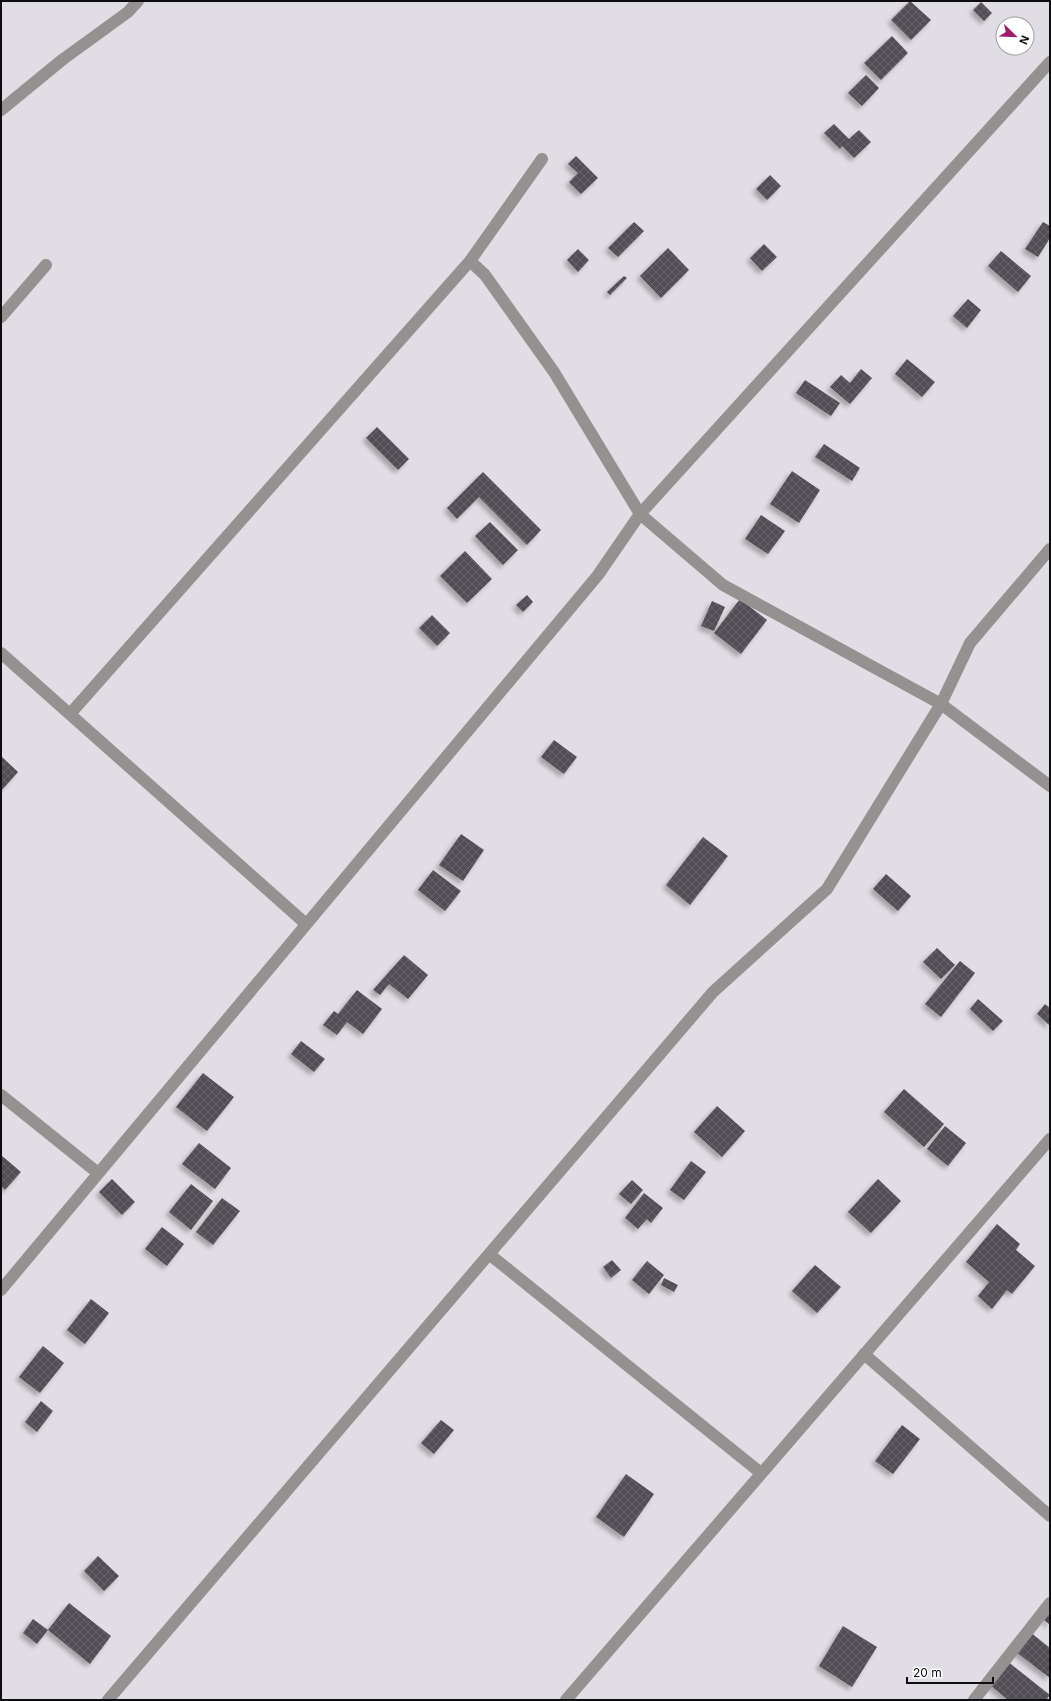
<svg xmlns="http://www.w3.org/2000/svg" width="1051" height="1701" viewBox="0 0 1051 1701" font-family="Inter,sans-serif">
	<style>
		.building { fill: url(#building-cross-hatch); filter: url(#shadow) }
		.lines { fill: none; stroke-linecap: round; stroke-linejoin: round }
		.minor { stroke: #959191; stroke-width: 12 }
	</style>
	<defs>
		<pattern id="building-cross-hatch" width="8" height="8" patternUnits="userSpaceOnUse"><rect width="8" height="8" fill="#524e54"/><path d="M0 0l8 8M0 8l8-8" fill="none" stroke="#666368"/></pattern>
		<filter id="shadow"><feDropShadow dx="-3.5" dy="3.5" stdDeviation="2" flood-color="#0004"/></filter>
	</defs>
	<rect width="100%" height="100%" fill="#e1dde4"/>
	<path class="building" d="M910 1 931 20 911 40 891 20Z
		M981 2 992 13 984 21 973 10Z
		M892 36 908 53 881 80 864 63Z
		M866 75 879 88 862 106 848 93Z
		M834 124 849 139 859 130 871 142 854 158 842 146 840 149 824 133Z
		M576 156 598 178 581 194 569 182 578 173 568 164Z
		M770 175 781 186 767 200 756 189Z
		M634 222 644 231 618 257 608 248Z
		M1043 222 1050 226V238L1038 257 1025 249Z
		M764 244 777 257 762 271 750 258Z
		M668 248 689 270 661 298 640 276Z
		M578 249 589 260 578 272 567 260Z
		M1001 251 1031 276 1018 292 988 266Z
		M624 276 627 278 610 295 607 292Z
		M968 299 981 310 967 328 953 316Z
		M907 359 935 382 922 397 895 374Z
		M861 369 872 378 850 404 830 387 841 375 850 383Z
		M805 380 840 403 831 416 796 393Z
		M377 427 409 459 398 470 366 438Z
		M824 444 860 468 852 481 815 457Z
		M792 471 820 490 799 523 770 504Z
		M483 472 541 530 527 545 479 497 457 519 447 508Z
		M761 515 785 531 768 554 745 539Z
		M490 522 518 550 503 565 475 536Z
		M465 551 492 579 467 603 440 576Z
		M527 595 533 602 523 612 516 605Z
		M740 599 767 620 741 654 714 633Z
		M712 601 725 607 714 631 701 626Z
		M432 615 450 633 437 646 419 628Z
		M554 740 577 757 564 774 541 757Z
		M1 756 18 772 1 791Z
		M461 834 484 850 463 881 439 865Z
		M703 837 728 856 690 905 666 885Z
		M433 870 461 891 445 911 418 890Z
		M886 874 911 896 898 911 873 889Z
		M937 948 955 965 941 979 923 962Z
		M404 955 428 975 408 999 389 984 380 995 373 990Z
		M960 961 975 973 941 1017 925 1004Z
		M357 990 382 1009 363 1034 347 1022 337 1035 323 1025 334 1011 338 1014Z
		M978 999 1003 1021 993 1031 970 1009Z
		M1045 1004 1050 1008V1026L1037 1014Z
		M301 1041 325 1059 314 1072 291 1054Z
		M203 1073 234 1097 207 1131 176 1107Z
		M904 1089 944 1124 924 1147 884 1112Z
		M717 1106 745 1131 722 1157 694 1132Z
		M945 1126 966 1143 948 1166 927 1149Z
		M199 1143 231 1168 215 1189 182 1164Z
		M1 1155 21 1172 5 1190 1 1186Z
		M691 1161 706 1172 684 1200 670 1190Z
		M112 1179 135 1202 122 1215 99 1192Z
		M878 1179 901 1201 871 1233 848 1212Z
		M632 1180 643 1190 631 1204 619 1194Z
		M191 1184 213 1201 191 1230 169 1212Z
		M644 1193 663 1208 651 1223 647 1219 638 1229 625 1218Z
		M222 1198 240 1211 213 1245 196 1232Z
		M997 1224 1020 1244 1016 1250 1035 1266 1012 1294 1007 1290 992 1309 978 1296 989 1282 966 1262Z
		M162 1227 184 1244 167 1266 145 1249Z
		M612 1260 621 1270 611 1278 603 1267Z
		M647 1261 664 1275 649 1294 632 1280Z
		M815 1265 841 1287 817 1313 792 1291Z
		M664 1278 678 1285 674 1292 661 1285Z
		M91 1299 109 1313 85 1344 67 1330Z
		M43 1346 64 1363 40 1393 19 1377Z
		M41 1401 53 1411 37 1432 25 1422Z
		M441 1420 454 1430 434 1454 421 1443Z
		M902 1425 920 1439 893 1474 875 1461Z
		M626 1474 654 1494 624 1537 596 1517Z
		M98 1556 119 1576 104 1591 84 1571Z
		M69 1603 111 1636 90 1664 48 1630Z
		M1050 1613V1625L1044 1620Z
		M33 1619 48 1630 37 1644 23 1633Z
		M843 1626 877 1647 852 1687 819 1666Z
		M1030 1632 1050 1648V1678L1016 1652Z
		M1007 1661 1050 1695 1046 1700H1008L989 1684Z"/>
	<g class="lines">
		<path class="minor" d="M1 110 62 60 128 12 138 1
			M470 261 485 275 554 372 640 514 723 585 941 704 1050 786
			M1 317 46 265
			M1 653 306 924
			M70 714 470 261 542 159
			M1 1095 98 1173
			M489 1254 761 1473
			M1 1290 598 575 640 514 1050 62
			M864 1354 1050 1516
			M108 1700 713 992 827 889 941 704 970 643 1050 549
			M566 1700 1050 1139
			M974 1700 1050 1603"/>
	</g>
	<rect width="1051" height="1701" fill="none" stroke="#0e0d0f" stroke-width="4"/>
	<g transform="translate(1015 36) rotate(113)"><circle r="19" fill="#ffffff" stroke="#9f9e9f"/>
	<path d="M0-3L7 15L0 10L-7 15Z" fill="#9f1c6c"/>
	<text y="-6" font-size="11" font-weight="bold" text-anchor="middle" fill="#0e0d0f">N</text>
	</g>
	<path d="M907 1677v6h86v-6" fill="none" stroke="#0e0d0f" stroke-width="2"/>
	<text x="913" y="1677" font-size="12" fill="#0e0d0f" stroke="#ffffff" stroke-width="3" paint-order="stroke">20 m</text>
</svg>
